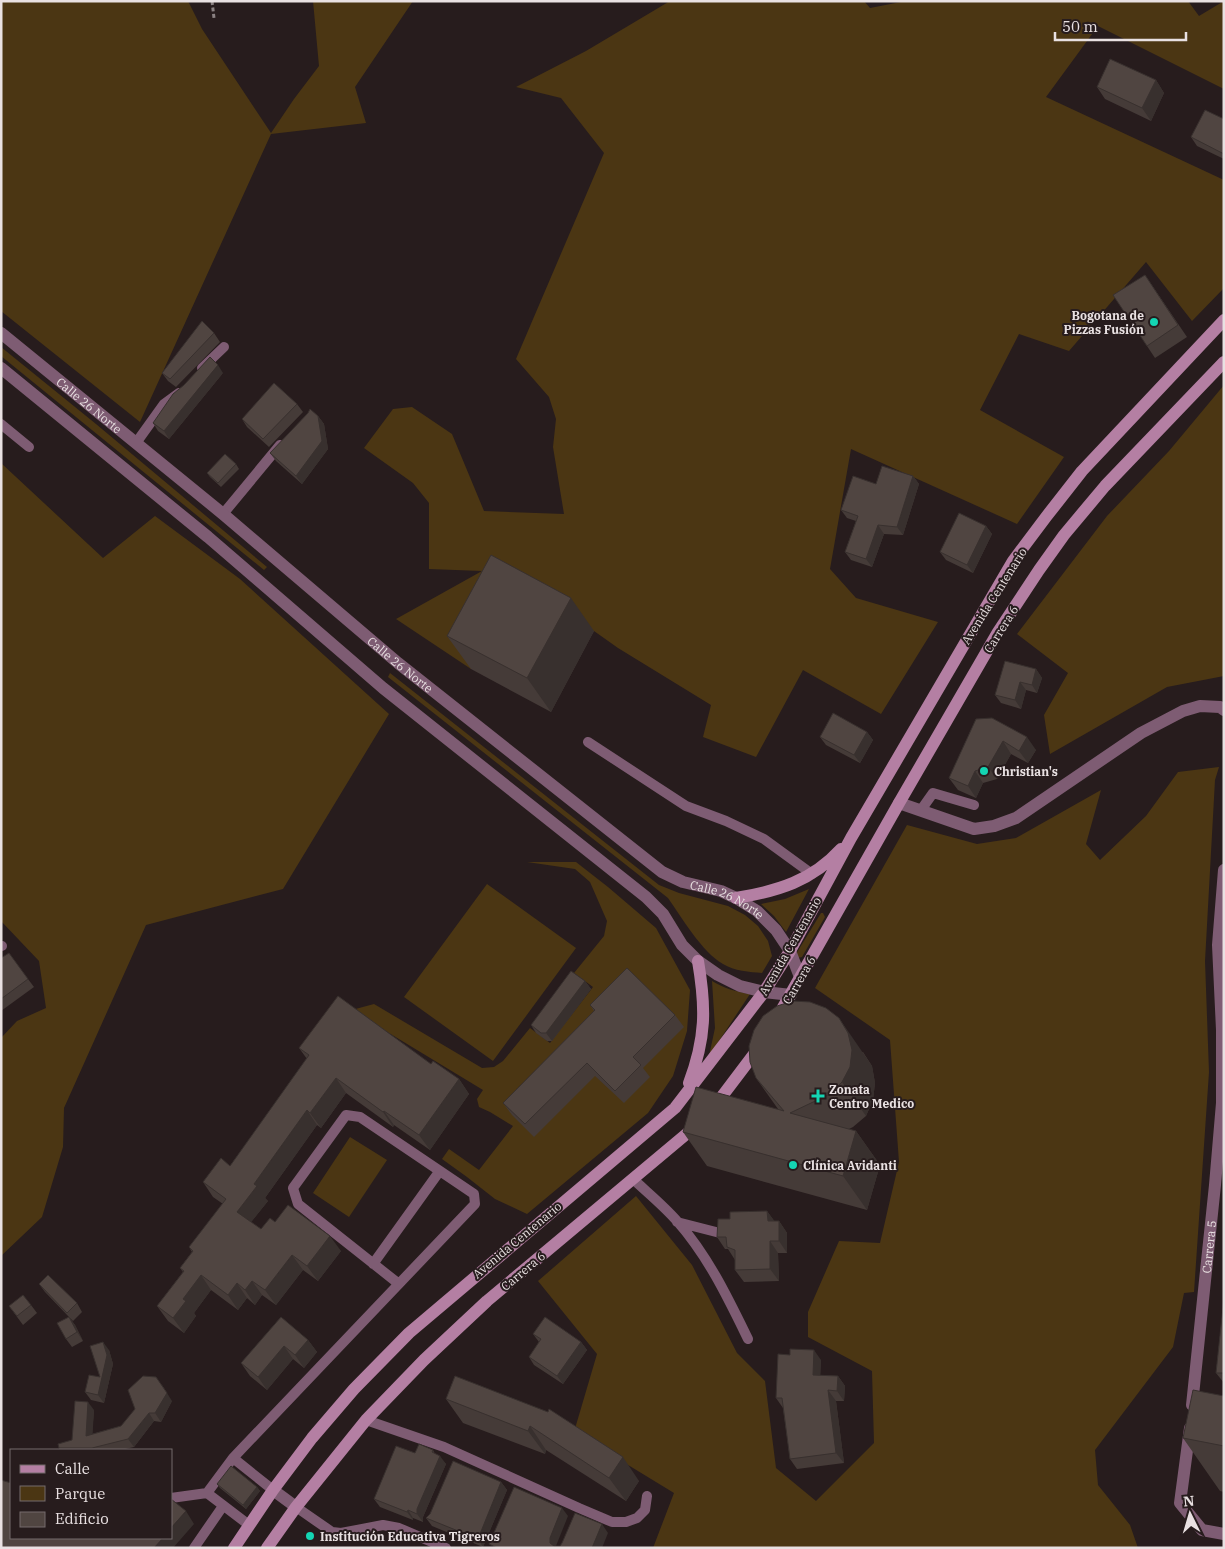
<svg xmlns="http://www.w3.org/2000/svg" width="1225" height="1549" viewBox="0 0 1225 1549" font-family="'IBM Plex Serif',serif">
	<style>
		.green { fill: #4b3613 }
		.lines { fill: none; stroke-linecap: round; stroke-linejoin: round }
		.path { stroke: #8a8182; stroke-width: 3; stroke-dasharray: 4 2.5; stroke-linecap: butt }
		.service { stroke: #7e5c73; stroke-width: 10 }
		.minor { stroke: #7e5c73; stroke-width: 12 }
		.tertiary { stroke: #7e5c73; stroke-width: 12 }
		.secondary { stroke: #b47fa3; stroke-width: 12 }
		.wall { fill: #453b38 }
		.shaded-wall { fill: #38302e }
		.building { fill: #504541; stroke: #38302e }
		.poi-dot { fill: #14d5b3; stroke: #271c1d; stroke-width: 2 }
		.labels { text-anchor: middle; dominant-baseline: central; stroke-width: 4; stroke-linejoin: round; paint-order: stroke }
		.poi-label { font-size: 12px; font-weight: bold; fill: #e9e1e2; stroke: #271c1d; text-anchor: start }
		.street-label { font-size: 12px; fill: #e9e1e2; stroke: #271c1d }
	</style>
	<rect width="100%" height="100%" fill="#271c1d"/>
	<path class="green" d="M1 1H188L202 29 271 133 294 99 319 66 313 1H413L355 87 366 123 271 134 140 422 1 311Z
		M670 1H864L870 8 906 1H1188L1199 16 1224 1V89L1098 26 1046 97 1224 180V288L1192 321 1146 262 1069 351 1019 334 980 410 1064 457 1017 524 851 449 830 569 856 598 938 622 881 714 803 670 756 757 703 737 711 705 618 648 594 631 471 669 396 619 482 571 429 569V503L413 483 364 448 393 409 412 407 452 434 484 511 564 514 553 447 556 419 549 397 516 359 604 153 561 98 516 87 586 51Z
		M1 347 96 424 267 567 264 570 1 356Z
		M1224 385V676L1167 687 1050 754 1044 715 1068 673 1017 634 1107 516 1169 451Z
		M1 463 103 558 155 516 240 579 389 714 283 889 146 925 64 1108 63 1147 42 1217 1 1256V1038L17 1021 46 1008 39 961 1 921Z
		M390 673 659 885 679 893 728 906 745 915 758 926 768 941 772 956 762 973C750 972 734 971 723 964 702 952 682 918 668 898L388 677Z
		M1219 767 1215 780 1205 961 1209 1072 1194 1292 1184 1293 1173 1347 1095 1450 1098 1485 1130 1525 1138 1548H653L674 1493 574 1432 597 1354 538 1281 636 1196 692 1265 737 1353 765 1381 776 1468 816 1501 874 1443 872 1371 808 1337V1312L839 1241 880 1243 899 1162 890 1040 815 988 907 825 977 844 1016 838 1101 790 1086 844 1100 860 1146 816 1178 772Z
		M527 862H576L608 887 656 928 690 990 687 1031 673 1076 648 1113 527 1214 495 1199 467 1177 442 1159 449 1149 479 1170 513 1126 490 1112 479 1107 477 1099 483 1090 384 1030 348 1011 374 1004 482 1068 494 1067 503 1061 530 1028 550 1043 593 987 574 973 604 936 607 921 590 882 575 869Z
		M487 884 576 948 493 1061 404 997Z
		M809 889 786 932 774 916 761 904 785 899Z
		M821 913H823L825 917 802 957 798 958 796 954Z
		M712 981C724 988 736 992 750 994L709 1056 715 1028Z
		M350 1137 387 1160 349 1217 313 1193Z"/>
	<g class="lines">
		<path class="path" d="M212 1 214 18"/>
		<path class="service" d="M202 368 224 347
			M1 424 29 447
			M136 443 164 404 179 393
			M223 514 280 445
			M588 742 686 806 726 821 764 839 812 874
			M921 810 933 793 974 805
			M1 946H2
			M633 1179C648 1193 664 1206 677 1221 708 1256 728 1298 748 1339
			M677 1222 720 1233
			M373 1264 439 1172
			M366 1420 444 1447 579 1508 612 1522H626L637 1518 645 1510 647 1496
			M233 1458 273 1490
			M207 1493 233 1458 475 1204 474 1194 360 1117 346 1115 293 1188 298 1204 399 1284
			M171 1498 207 1493 249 1525
			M296 1507 332 1532 341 1533 383 1525 399 1528 446 1548
			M194 1548 223 1506"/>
		<g class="minor">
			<path d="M899 803 974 829 994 826 1016 818 1141 733 1183 711 1200 706 1220 707 1224 710"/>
			<path id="s1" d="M1192 1405 1215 1185 1222 1103V1030L1218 945 1224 870"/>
			<path d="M1190 1428 1180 1503 1202 1530 1224 1534"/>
			<path d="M273 1490 296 1507"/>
		</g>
		<g class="tertiary">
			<path id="s2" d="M1 333 223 514 398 663 662 872 683 882 721 891 736 898 757 911 776 930 790 951 800 977"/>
			<path d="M1 368 208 537 383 688 646 897 663 914 682 945 698 961 718 975 740 986 764 992 791 995"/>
		</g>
		<path class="secondary" d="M736 898C778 891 812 881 841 849
			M777 1018 899 803 998 632 1039 570 1064 535 1105 486 1224 362
			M689 1083C706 1038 706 1008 698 961
			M713 1107 723 1095 760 1046
			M234 1548 273 1490 312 1438 354 1389 409 1333 675 1108 764 992 790 951 851 838 1013 561 1046 517 1082 471 1224 320
			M267 1548 296 1507 366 1420 424 1360 487 1301 690 1131 697 1124"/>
	</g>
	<path class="wall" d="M1156 80 1164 93 1151 121 1105 99 1097 87Z
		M1224 119V159L1197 146 1191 137Z
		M1145 275 1187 337 1155 358 1147 346Z
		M214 333 220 342 176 387 168 381 162 373Z
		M223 373 169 439 158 431 153 423Z
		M297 404 303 412 269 447 247 427 242 419Z
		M318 416 324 424 328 449 302 484 276 461 270 453Z
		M236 464 239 469 221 487 210 477 207 473Z
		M913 476 919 484 903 535 884 534 872 567 851 560 845 552 856 521 847 518 841 510 876 484Z
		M986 526 992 534 973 573 946 560 940 552Z
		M594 631 551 712 471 669 447 636Z
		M1036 669 1042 678 1037 693 1026 690 1021 709 1001 703 995 695Z
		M976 719 1036 750 1028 763 1011 754 997 779 983 783 976 798 958 790 949 778Z
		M867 732 873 740 860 763 826 745 820 737Z
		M1 958 28 979 34 987 1 1011Z
		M585 981 591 989 552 1041H547L536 1033 531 1025Z
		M590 1005 675 1015 684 1027 643 1068 650 1077 624 1103 595 1076 534 1137 512 1115 503 1103 594 1011Z
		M299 1048 431 1064 459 1079 469 1094 430 1150 394 1125 393 1127 346 1093 321 1128 317 1125 265 1198 268 1201 251 1222 261 1229 275 1222 341 1251 318 1281 303 1270 276 1305 262 1295 255 1305 247 1298 238 1310 211 1290 194 1313 196 1316 184 1333 168 1321 157 1306 183 1272 180 1268 192 1252 189 1247 223 1204 213 1197 203 1182 230 1166 307 1059Z
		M863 1052 872 1066 875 1083 873 1100 866 1116 853 1127 849 1129 856 1131 880 1165 867 1210 707 1166 683 1132 778 1109 756 1078Z
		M767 1211 774 1221H779L787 1233V1253H778L779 1281 744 1282 735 1270V1260L728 1249H725L717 1237 730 1219Z
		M39 1284 77 1303 82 1312 73 1321 69 1317 75 1325 83 1341 72 1347 66 1339 69 1317 45 1292Z
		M1224 1298V1383L1216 1373Z
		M31 1305 37 1313 23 1325 9 1306Z
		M281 1317 308 1340 317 1352 304 1368 293 1359 267 1390 250 1376 241 1363Z
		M533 1334 581 1342 587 1350 563 1384 534 1365 529 1357 539 1342Z
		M109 1350 113 1364 104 1403 91 1400 85 1392 100 1377Z
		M790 1355 821 1360 820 1375 838 1376 845 1386 844 1401H836L844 1463 797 1469 790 1459 783 1408 776 1398Z
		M455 1376 639 1481 626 1501 546 1450 545 1454 463 1423 446 1399Z
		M1224 1396V1492L1220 1491 1183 1438Z
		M172 1401 161 1422 154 1421 134 1447 121 1450H60L59 1448 72 1440 94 1410 92 1434 121 1426Z
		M433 1450 435 1454 446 1464 423 1517V1522L413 1518V1520L380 1507 374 1499 415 1453Z
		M501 1482 507 1490 483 1547 432 1526 426 1518Z
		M217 1484 257 1487 260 1491 246 1509 220 1488Z"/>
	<path class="shaded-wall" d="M1156 80 1164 93 1151 121 1142 108Z
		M218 365 223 373 169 439 164 431Z
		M318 416 324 424 328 449 302 484 296 476Z
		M913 476 919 484 903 535 897 527Z
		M878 525 884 534 872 567 866 559Z
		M986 526 992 534 973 573 967 565Z
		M571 598 594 631 551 712 527 678Z
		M1036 669 1042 678 1037 693 1032 685Z
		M1020 682 1026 690 1021 709 1015 700Z
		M867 732 873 740 860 763 854 755Z
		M1027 737 1036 750 1028 763 1019 751Z
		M1003 741 1011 754 997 779 988 767Z
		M975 771 983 783 976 798 968 786Z
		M585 981 591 989 552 1041 546 1033Z
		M839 1018 872 1066 875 1083 873 1100 866 1116 842 1082Z
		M336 1078 346 1093 321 1128 310 1113Z
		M459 1079 469 1094 430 1150 419 1135Z
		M307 1110 317 1125 265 1198 268 1201 248 1226 237 1212 254 1184Z
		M384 1111 394 1125 393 1127 383 1112Z
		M856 1131 880 1165 867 1210 843 1176Z
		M767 1211 776 1223 768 1221Z
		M779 1221 787 1233V1253L779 1241Z
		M330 1236 341 1251 318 1281 307 1266Z
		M770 1241 778 1253 779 1281 770 1269Z
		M292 1255 303 1270 276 1305 265 1290Z
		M201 1275 211 1290 194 1313 196 1316 184 1333 173 1318 183 1299Z
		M252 1281 262 1295 255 1305 245 1290Z
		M237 1283 247 1298 238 1310 228 1295Z
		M69 1317 75 1325 83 1341 77 1332Z
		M308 1340 317 1352 304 1368 295 1355Z
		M103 1342 109 1350 113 1364 104 1403 98 1395Z
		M581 1342 587 1350 563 1384 557 1376Z
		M284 1346 293 1359 267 1390 258 1377Z
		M814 1350 821 1360 820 1385 813 1375Z
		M838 1376 845 1386 844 1401 837 1391Z
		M162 1385 172 1401 161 1422 155 1413Z
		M828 1390 836 1401 844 1463 836 1453Z
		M88 1402 94 1410 92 1444 86 1436Z
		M149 1413 154 1421 134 1447 128 1439Z
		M530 1426 546 1450 545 1454 528 1431Z
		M440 1456 446 1464 423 1517V1522L417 1514V1509Z
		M623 1457 639 1481 626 1501 609 1478Z
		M501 1482 507 1490 483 1547 478 1539Z
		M257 1487 260 1491 246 1509 243 1505Z
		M562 1508 568 1516 556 1546V1548L550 1543V1538Z
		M408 1510 413 1518V1520L407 1512Z
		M186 1511 194 1524 173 1548H154L163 1538H171V1528Z
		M602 1524 608 1533 602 1548H592Z"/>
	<path class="building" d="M1110 59 1156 80 1142 108 1097 87Z
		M1205 110 1224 119V154L1191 137Z
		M1145 275 1178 325 1147 346 1113 295Z
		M202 321 214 333 170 379 162 373Z
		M210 357 218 365 164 431 153 423 173 394 184 385Z
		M274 383 297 404 263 439 242 419Z
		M310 409 318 416 322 441 296 476 270 453 308 413Z
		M225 454 236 464 218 483 207 473Z
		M882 466 913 476 897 527 878 525 866 559 845 552 858 516 841 510 853 476 876 484Z
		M959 513 986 526 967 565 940 552Z
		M491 555 571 598 527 678 447 636Z
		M1005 661 1036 669 1032 685 1020 682 1015 700 995 695Z
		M833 713 867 732 854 755 820 737Z
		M992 718 1027 737 1019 751 1003 741 988 767 975 771 968 786 949 778 976 719Z
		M9 953 28 979 1 999V958Z
		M627 968 675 1015 633 1057 641 1065 615 1091 587 1063 525 1124 503 1103 595 1010 590 1005Z
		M571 971 585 981 546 1033H541L531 1025Z
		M338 996 431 1064 433 1061 459 1079 419 1135 384 1111 383 1112 336 1078 310 1113 307 1110 254 1184 257 1186 237 1212 261 1229 270 1218 275 1222 288 1205 330 1236 307 1266 292 1255 265 1290 252 1281 245 1290 237 1283 228 1295 201 1275 183 1299 186 1301 173 1318 157 1306 184 1271 180 1268 193 1251 189 1247 226 1199 203 1182 221 1158 230 1166 309 1055 299 1048Z
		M793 1001 810 1002 826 1008 839 1018 848 1033 852 1050 850 1067 842 1082 830 1094 790 1113 856 1131 843 1176 683 1132 696 1087 784 1111 756 1078 750 1062 749 1046 754 1030 763 1016 777 1006Z
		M767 1211 768 1221H779V1241H770V1269L735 1270V1250L727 1247 726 1237H717L718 1219H730V1212Z
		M48 1275 77 1303 67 1313 39 1284Z
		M23 1295 31 1305 17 1316 9 1306Z
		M1224 1298V1373H1216Z
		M69 1317 77 1332 66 1339 57 1323Z
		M281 1317 308 1340 295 1355 284 1346 258 1377 241 1363Z
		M545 1317 581 1342 557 1376 529 1357 541 1339 533 1334Z
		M103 1342 107 1355 98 1395 85 1392 89 1375 100 1377 90 1346Z
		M790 1349 814 1350 813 1375 838 1376 837 1391 828 1390 836 1453 790 1459 782 1398H776L778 1354 790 1355Z
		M143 1376 156 1377 167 1393 155 1413H149L128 1439 92 1448H59L58 1444 72 1440 75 1401 88 1402 86 1436 121 1426 135 1409 128 1390Z
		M455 1376 548 1412 549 1409 623 1457 609 1478 530 1426 528 1431 446 1399Z
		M1193 1390 1224 1396V1446L1183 1438Z
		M419 1444 433 1450 432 1452 440 1456 417 1509V1514L408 1510 407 1512 374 1499 396 1446 415 1453Z
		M453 1461 501 1482 478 1539 426 1518 430 1514Z
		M231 1466 257 1487 243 1505 217 1484Z
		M1 1480 11 1483V1538H163L154 1548H1Z
		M514 1487 562 1508 550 1538V1543L554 1546H560L562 1543 575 1513 602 1524 592 1548H497L489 1544Z
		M171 1499 186 1511 171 1528Z"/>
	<g class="poi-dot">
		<circle cx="1154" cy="322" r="5"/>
		<circle cx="984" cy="771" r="5"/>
		<path d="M815.5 1088.5h5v5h5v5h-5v5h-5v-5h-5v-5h5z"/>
		<circle cx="793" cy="1165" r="5"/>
		<circle cx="310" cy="1536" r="5"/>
	</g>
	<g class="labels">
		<g class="poi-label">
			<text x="1144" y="315" text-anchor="end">Bogotana de<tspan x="1144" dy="14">Pizzas Fusión</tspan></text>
			<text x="994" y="771">Christian's</text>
			<text x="829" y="1089">Zonata<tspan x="829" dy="14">Centro Medico</tspan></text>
			<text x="803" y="1165">Clínica Avidanti</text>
			<text x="320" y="1536">Institución Educativa Tigreros</text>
		</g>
		<g class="street-label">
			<text stroke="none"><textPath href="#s2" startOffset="114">Calle 26 Norte</textPath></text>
			<text transform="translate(994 596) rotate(-58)">Avenida Centenario</text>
			<text transform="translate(1001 629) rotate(-58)">Carrera 6</text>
			<text stroke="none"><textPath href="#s2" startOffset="519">Calle 26 Norte</textPath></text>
			<text stroke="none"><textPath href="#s2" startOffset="924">Calle 26 Norte</textPath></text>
			<text transform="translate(790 946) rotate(-60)">Avenida Centenario</text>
			<text transform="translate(799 980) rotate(-60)">Carrera 6</text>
			<text transform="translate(517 1240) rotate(-40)">Avenida Centenario</text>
			<text stroke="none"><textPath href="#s1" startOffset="159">Carrera 5</textPath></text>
			<text transform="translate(523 1271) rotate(-40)">Carrera 6</text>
		</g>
	</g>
	<rect width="1225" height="1549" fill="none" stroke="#e9e1e2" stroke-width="5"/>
	<rect x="10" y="1449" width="162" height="90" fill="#271c1d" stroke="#756b6c"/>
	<rect x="20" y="1465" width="25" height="8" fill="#b47fa3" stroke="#756b6c"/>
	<text x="55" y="1474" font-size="15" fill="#e9e1e2">Calle</text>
	<rect x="20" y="1486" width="25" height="15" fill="#4b3613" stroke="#756b6c"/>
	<text x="55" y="1499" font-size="15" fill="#e9e1e2">Parque</text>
	<rect x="20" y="1512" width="25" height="15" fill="#504541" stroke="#756b6c"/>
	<text x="55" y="1524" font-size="15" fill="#e9e1e2">Edificio</text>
	<g transform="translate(1190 1514) rotate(355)" stroke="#271c1d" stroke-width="4" paint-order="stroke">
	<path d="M0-4L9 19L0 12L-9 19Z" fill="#e9e1e2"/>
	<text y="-8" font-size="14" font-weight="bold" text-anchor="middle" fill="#e9e1e2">N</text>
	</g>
	<path d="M1055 32v8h131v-8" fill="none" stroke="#e9e1e2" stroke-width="2.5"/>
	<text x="1062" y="32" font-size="15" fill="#e9e1e2" stroke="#271c1d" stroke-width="4" paint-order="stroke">50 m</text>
</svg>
